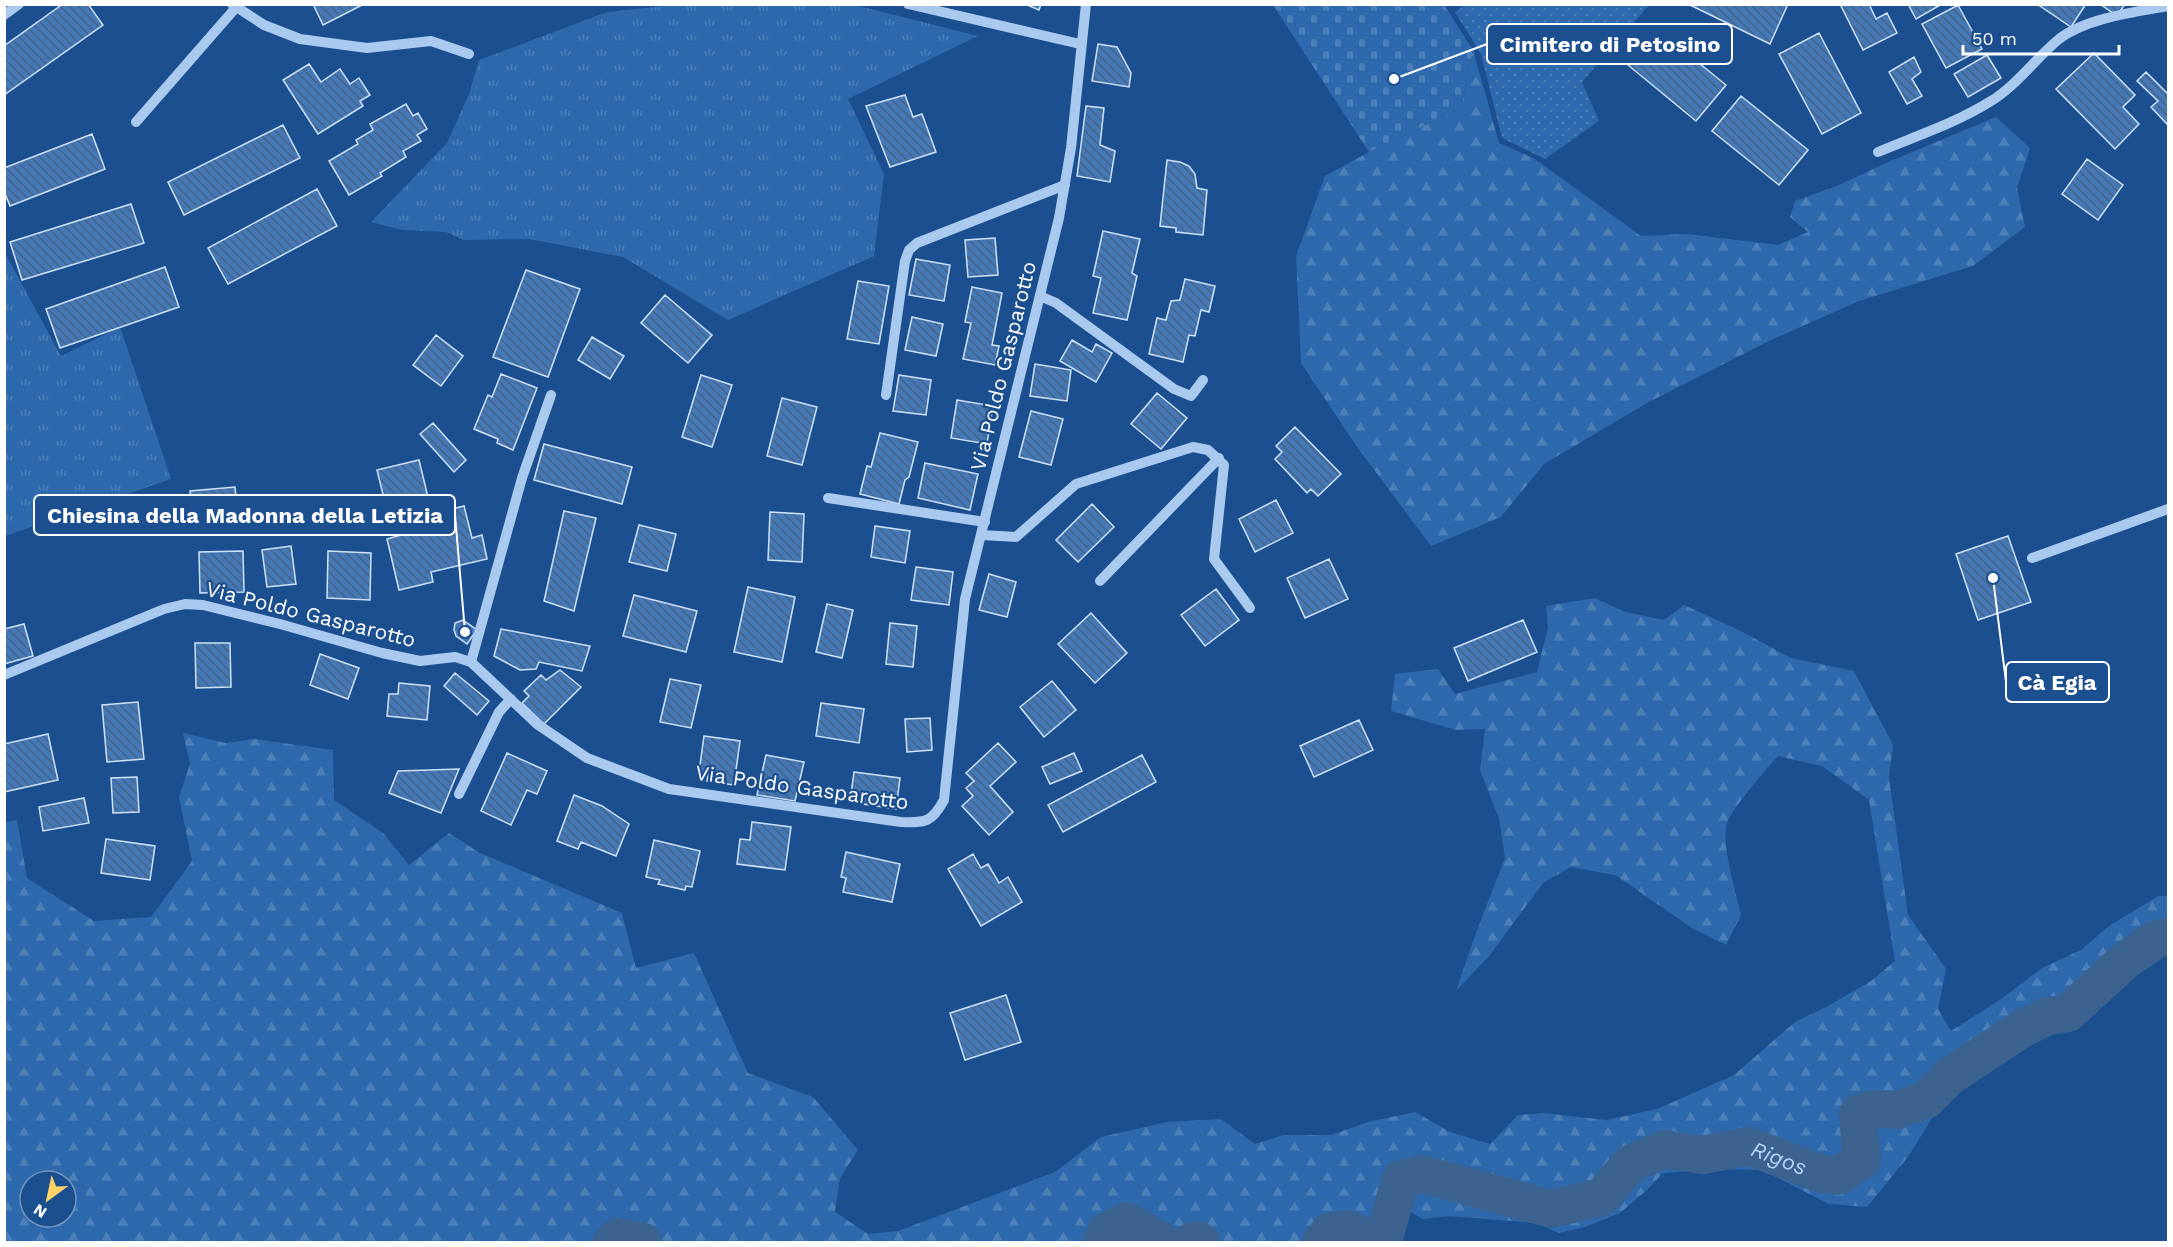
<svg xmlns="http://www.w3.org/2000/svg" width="2173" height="1247" viewBox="0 0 2173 1247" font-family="'Work Sans',sans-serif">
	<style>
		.grass { fill: url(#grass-tufts) }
		.forest { fill: url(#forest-firs); fill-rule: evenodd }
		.cemetery { fill: url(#cemetery-stones) }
		.park { fill: url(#park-dots) }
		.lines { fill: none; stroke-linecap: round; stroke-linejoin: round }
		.river { stroke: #3c6290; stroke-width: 38 }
		.building { fill: url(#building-back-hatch); stroke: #cfe3fa; stroke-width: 1.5 }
		.minor { stroke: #a9c9ee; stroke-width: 10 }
		.labels { text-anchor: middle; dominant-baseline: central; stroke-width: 4.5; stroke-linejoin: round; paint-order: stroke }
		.street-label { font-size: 21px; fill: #fff; stroke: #1b4f8f }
		.water-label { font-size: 22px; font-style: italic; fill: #b5d3f5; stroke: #1b4f8f }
		.leader { fill: none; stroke: #fff; stroke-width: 2 }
		.callout-dot { fill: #fff; stroke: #1b4f8f; stroke-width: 2 }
		.callout { fill: #1b4f8f; stroke: #fff; stroke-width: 2 }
		.callout-label { font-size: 22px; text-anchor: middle; font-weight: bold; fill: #fff }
	</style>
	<defs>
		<pattern id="grass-tufts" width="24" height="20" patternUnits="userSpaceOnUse" patternTransform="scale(1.5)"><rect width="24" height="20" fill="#2e69ad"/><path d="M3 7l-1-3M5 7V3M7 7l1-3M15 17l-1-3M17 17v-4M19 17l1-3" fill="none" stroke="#4d80b9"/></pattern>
		<pattern id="forest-firs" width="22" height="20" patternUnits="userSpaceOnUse" patternTransform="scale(1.5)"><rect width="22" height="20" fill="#2e69ad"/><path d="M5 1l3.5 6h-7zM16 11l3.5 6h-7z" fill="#4d80b9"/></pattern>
		<pattern id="cemetery-stones" width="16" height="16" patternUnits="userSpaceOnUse" patternTransform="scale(1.5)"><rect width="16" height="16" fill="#2e69ad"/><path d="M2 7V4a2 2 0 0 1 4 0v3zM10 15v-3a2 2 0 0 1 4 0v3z" fill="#4d80b9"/></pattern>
		<pattern id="park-dots" width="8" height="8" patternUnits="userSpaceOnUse" patternTransform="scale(1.5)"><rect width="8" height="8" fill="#2e69ad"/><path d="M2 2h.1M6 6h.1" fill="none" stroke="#4d80b9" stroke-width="1.8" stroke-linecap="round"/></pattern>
		<pattern id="building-back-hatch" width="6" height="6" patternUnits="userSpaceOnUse" patternTransform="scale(1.5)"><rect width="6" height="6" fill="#4478b7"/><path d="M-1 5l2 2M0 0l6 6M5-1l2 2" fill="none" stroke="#486282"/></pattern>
	</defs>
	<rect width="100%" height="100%" fill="#1b4f8f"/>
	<path class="grass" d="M675 5H855L978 36 848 99 884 174 874 256 728 320 623 257 529 239 463 240 446 232 402 230 371 222 447 143 469 94 479 60 607 12Z
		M5 253 61 356 120 327 171 479 5 536Z"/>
	<path class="forest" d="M1473 50 1499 143 1535 159 1641 236 1687 234 1778 245 1808 232 1790 217 1795 201 1837 186 1886 163 1996 117 2030 148 2017 188 2025 227 1973 266 1859 301 1769 341 1647 403 1544 464 1501 517 1431 546 1357 447 1301 363 1296 256 1325 176 1369 152 1461 108Z
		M1595 598 1625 612 1664 620 1684 605 1739 630 1791 658 1854 671 1893 745 1889 777 1908 915 1946 969 1938 1009 1951 1031 2004 997 2042 968 2081 950 2109 926 2158 896H2168V950L2150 954 2085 1013 2049 1035 2009 1050 1945 1097 1908 1157 1867 1207 1829 1204 1762 1170 1714 1169 1663 1173 1648 1189 1620 1213 1585 1227 1559 1233 1536 1223 1450 1216 1423 1219 1410 1212 1403 1227 1393 1234 1391 1242H5V822L17 820 27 878 94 921 151 917 192 861 179 797 190 764 183 733 226 743 254 739 333 750 334 800 383 833 409 865 449 833 480 853 622 913 636 968 694 953 748 1073 813 1097 858 1150 840 1178 835 1212 868 1234 898 1231 1055 1172 1101 1137 1167 1122 1221 1119 1255 1144 1284 1135H1331L1368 1122 1415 1112 1450 1132 1490 1144 1518 1115 1543 1113 1606 1120 1657 1109 1734 1075 1795 1022 1828 1006 1871 981 1895 961 1869 800 1822 766 1778 756C1767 768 1731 810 1727 823 1721 846 1736 892 1741 915L1726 945 1692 928 1615 875 1571 867 1543 883 1490 955 1456 991 1474 938 1505 858 1499 819 1480 770 1485 729 1456 730 1391 711 1395 674 1438 669 1455 694 1537 672 1548 627 1546 606ZM30 1181H66V1217H30Z"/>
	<path class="cemetery" d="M1273 5H1444L1473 50 1461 108 1369 152Z"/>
	<path class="park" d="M1466 4H1649V5L1582 82 1599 121 1545 159 1502 138 1481 54 1455 12Z"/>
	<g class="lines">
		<g class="river">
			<path d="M612 1242 618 1237 643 1242"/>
			<path d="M1101 1242 1107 1231 1126 1221 1163 1242"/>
			<path d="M1191 1242 1197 1240 1201 1242"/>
			<path id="s1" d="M1321 1242 1330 1231 1347 1229 1376 1241 1385 1234 1401 1179 1422 1174 1551 1209 1602 1197 1630 1164 1665 1149 1703 1155 1748 1146 1822 1174 1838 1176 1862 1160 1858 1114 1872 1109 1897 1110 1926 1100 1950 1076 2023 1028 2048 1016 2068 1013 2126 960 2155 940 2168 936"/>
		</g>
	</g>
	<path class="building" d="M63 4H88L103 25 4 95V46Z
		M313 4H364L323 25Z
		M1025 4H1041L1039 10Z
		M1688 4H1788L1770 44Z
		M1840 4H1869L1876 19 1887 13 1897 33 1863 50Z
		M1908 4H1942L1916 19Z
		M2037 4H2086L2071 27Z
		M2100 4H2125L2117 16Z
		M1958 5 1982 49 1946 68 1922 24Z
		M1657 29 1726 85 1696 121 1628 65Z
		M1819 33 1861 113 1822 134 1779 54Z
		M1098 44 1117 47 1131 73 1129 87 1092 81Z
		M2094 53 2135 95 2123 107 2139 124 2115 149 2056 89Z
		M1987 55 2001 78 1968 97 1954 74Z
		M1914 57 1921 72 1912 79 1922 96 1907 104 1889 72Z
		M309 64 321 82 340 69 350 84 359 78 370 95 360 101 363 106 318 134 283 80Z
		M2146 72 2168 94V125L2151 107 2158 101 2137 81Z
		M905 95 913 117 922 114 936 152 890 167 866 106Z
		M1741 96 1808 150 1779 185 1712 131Z
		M406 104 413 116 418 113 427 129 417 135 421 141 403 151 406 157 380 173 382 176 349 195 329 161 358 144 356 140 373 130 370 124Z
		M1086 106 1104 108 1100 145 1115 151 1110 182 1077 176Z
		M283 125 300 158 184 215 168 182Z
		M92 134 105 169 10 206 4 191V168Z
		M2087 159 2123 185 2098 220 2062 194Z
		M1167 160 1180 162 1189 166 1195 174 1197 188 1207 190 1203 235 1176 232V228L1160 226Z
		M317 189 337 226 228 284 208 248Z
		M131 204 144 243 22 280 10 242Z
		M1103 231 1140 239 1132 273 1137 276 1127 320 1093 313 1101 278 1093 276Z
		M995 238 998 275 968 277 965 240Z
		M916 259 950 265 944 301 909 295Z
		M165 267 179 307 60 348 46 309Z
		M526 270 580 289 548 377 493 357Z
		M1185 279 1215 286 1209 312 1201 310 1195 336 1189 335 1183 362 1149 354 1157 318 1166 320 1171 301 1180 300Z
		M858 281 889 286 879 344 847 339Z
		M972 287 1002 293 992 345 999 346 995 365 963 359 971 323 965 322Z
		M665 295 712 335 688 363 641 323Z
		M912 317 943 324 936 356 905 350Z
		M436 335 463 356 441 386 413 365Z
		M592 337 624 356 610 379 578 360Z
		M1072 340 1092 352 1096 344 1112 353 1096 382 1060 361Z
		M1035 364 1071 370 1067 401 1030 396Z
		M501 374 537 388 513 450 497 443 498 439 474 429 488 395 492 397Z
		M701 375 732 385 712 447 682 437Z
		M899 375 931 380 926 415 893 411Z
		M1157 393 1187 418 1161 449 1131 424Z
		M782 398 817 407 802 465 767 456Z
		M957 400 993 406 987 444 951 438Z
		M1031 411 1063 419 1051 465 1019 457Z
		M433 423 466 460 454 472 420 434Z
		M1295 427 1341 474 1318 496 1311 489 1307 493 1275 459 1282 452 1276 446Z
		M880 433 918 442 909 477 905 480 899 504 860 494 867 466 871 467Z
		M544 444 632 467 622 504 534 480Z
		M419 460 432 514 464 506 472 538 482 535 487 559 431 572 433 582 399 590 387 539 405 534 404 528 392 531 377 470Z
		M925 463 978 474 970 510 918 498Z
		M235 487 238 519 193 523 190 491Z
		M1276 500 1293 533 1255 552 1239 519Z
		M1092 504 1114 527 1078 562 1056 540Z
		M564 511 596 518 574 611 544 601Z
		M770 512 804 514 802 562 768 560Z
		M639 525 676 534 667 571 629 562Z
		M875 526 910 531 905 563 871 557Z
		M2008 536 2031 602 1978 620 1956 554Z
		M291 546 296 584 267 587 262 550Z
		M243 551 244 592 200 593 199 552Z
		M328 551 371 553 370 600 327 598Z
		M1329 559 1348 599 1305 618 1287 578Z
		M916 567 953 572 949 605 911 600Z
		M989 574 1016 582 1007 617 979 610Z
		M748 587 795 597 782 662 734 652Z
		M1216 589 1239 620 1205 646 1181 615Z
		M634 595 697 611 686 652 623 636Z
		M827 604 853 610 842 658 816 652Z
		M1091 613 1127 653 1095 683 1058 644Z
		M463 620 477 630 467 644 456 636 454 630 455 623Z
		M1523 620 1537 652 1468 681 1454 648Z
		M890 623 917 626 913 667 886 664Z
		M24 624 33 656 4 664V629Z
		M501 629 590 646 582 671 539 662 536 669 520 670 494 656Z
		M195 643H230L231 687 196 688Z
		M320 654 359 668 348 699 310 685Z
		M560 670 581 687 544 724 522 703 529 696 524 691 541 675 546 680Z
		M455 673 489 701 477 715 444 686Z
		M670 679 701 685 691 728 660 722Z
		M1052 681 1076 710 1044 737 1020 707Z
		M399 683 430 686 427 720 387 716 389 694H398Z
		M138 702 144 759 107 762 102 705Z
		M821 703 864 709 859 743 816 736Z
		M930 718 932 750 907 752 905 719Z
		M1359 720 1373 750 1314 777 1300 746Z
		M48 734 58 780 4 792V744Z
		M704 736 740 741 734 785 707 781 708 773 699 772Z
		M998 743 1016 762 990 786 1013 812 989 835 962 806 973 796 966 788 974 781 966 773Z
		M507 753 547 771 537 794 527 790 511 825 481 811Z
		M1074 753 1082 771 1050 784 1042 767Z
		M766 755 804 762 795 801 757 795Z
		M1142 755 1156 782 1063 832 1048 805Z
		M459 769 441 813 389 793 398 771Z
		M854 772 900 778 896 809 850 802Z
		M137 777 139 812 113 813 111 778Z
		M574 795 602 806 629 824 616 856 581 842 578 849 557 841Z
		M84 798 89 823 43 831 39 807Z
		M752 822 791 827 785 870 737 864 740 839 750 840Z
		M106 839 155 846 150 880 101 873Z
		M654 840 700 851 692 887 686 886 685 890 658 884 660 880 646 877Z
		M846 852 900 864 892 902 843 892 846 878 841 877Z
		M973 854 981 868 988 864 999 883 1008 877 1022 902 981 926 948 869Z
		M1006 995 1021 1042 965 1060 950 1013Z"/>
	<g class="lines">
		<path class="minor" d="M232 4 264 25 300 39 367 48 431 41 469 54
			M908 4 1080 44
			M4 15 19 4
			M136 122 239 4
			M1878 152C1916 136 1956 123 1991 101 2016 86 2036 58 2059 39 2086 18 2135 12 2168 6
			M1040 296 1056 303 1174 389 1191 396 1203 380
			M886 395 905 261 909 250 917 243 1065 185
			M828 498 985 522
			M982 535 1016 537 1076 484 1193 447 1208 450 1224 465 1214 559 1250 608
			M2032 558 2168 509
			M1100 581 1219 458
			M471 662 522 478 551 395
			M4 675 164 609 185 604 203 605 280 624 382 653 420 661 455 657 471 662 537 724 587 758 669 789 901 822C926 823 932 822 944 800L965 599 1059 218 1071 148 1086 4
			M459 794 499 712 511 699"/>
	</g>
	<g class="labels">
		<g class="street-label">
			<text transform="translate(1003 366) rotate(-76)">Via Poldo Gasparotto</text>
			<text transform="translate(311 614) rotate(14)">Via Poldo Gasparotto</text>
			<text transform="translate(802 787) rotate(8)">Via Poldo Gasparotto</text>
		</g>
		<g class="water-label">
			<text stroke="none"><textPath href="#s1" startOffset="538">Rigos</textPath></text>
		</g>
	</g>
	<path class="leader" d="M1394 79L1487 44M465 632L455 515M1993 578L2006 682"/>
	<g class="callout-dot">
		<circle cx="1394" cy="79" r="6"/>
		<circle cx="465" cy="632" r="6"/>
		<circle cx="1993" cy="578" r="6"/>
	</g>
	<g class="callout">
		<rect x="1487" y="24" width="245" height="40" rx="6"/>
		<rect x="34" y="495" width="421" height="40" rx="6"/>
		<rect x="2006" y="662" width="103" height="40" rx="6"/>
	</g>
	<g class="callout-label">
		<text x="1610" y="52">Cimitero di Petosino</text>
		<text x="245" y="523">Chiesina della Madonna della Letizia</text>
		<text x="2057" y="690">Cà Egia</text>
	</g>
	<rect width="2173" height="1247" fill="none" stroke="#ffffff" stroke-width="12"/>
	<g transform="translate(48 1199) rotate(213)"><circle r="28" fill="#1b4f8f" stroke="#7695bc" stroke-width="1.5"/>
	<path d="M0-4.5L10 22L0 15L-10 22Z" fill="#ffd166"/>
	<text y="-9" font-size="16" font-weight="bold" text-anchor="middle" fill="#ffffff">N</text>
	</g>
	<path d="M1963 45v9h156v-9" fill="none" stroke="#ffffff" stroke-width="3"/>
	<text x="1972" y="45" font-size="18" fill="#ffffff" stroke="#1b4f8f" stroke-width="4.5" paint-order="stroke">50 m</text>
</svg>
